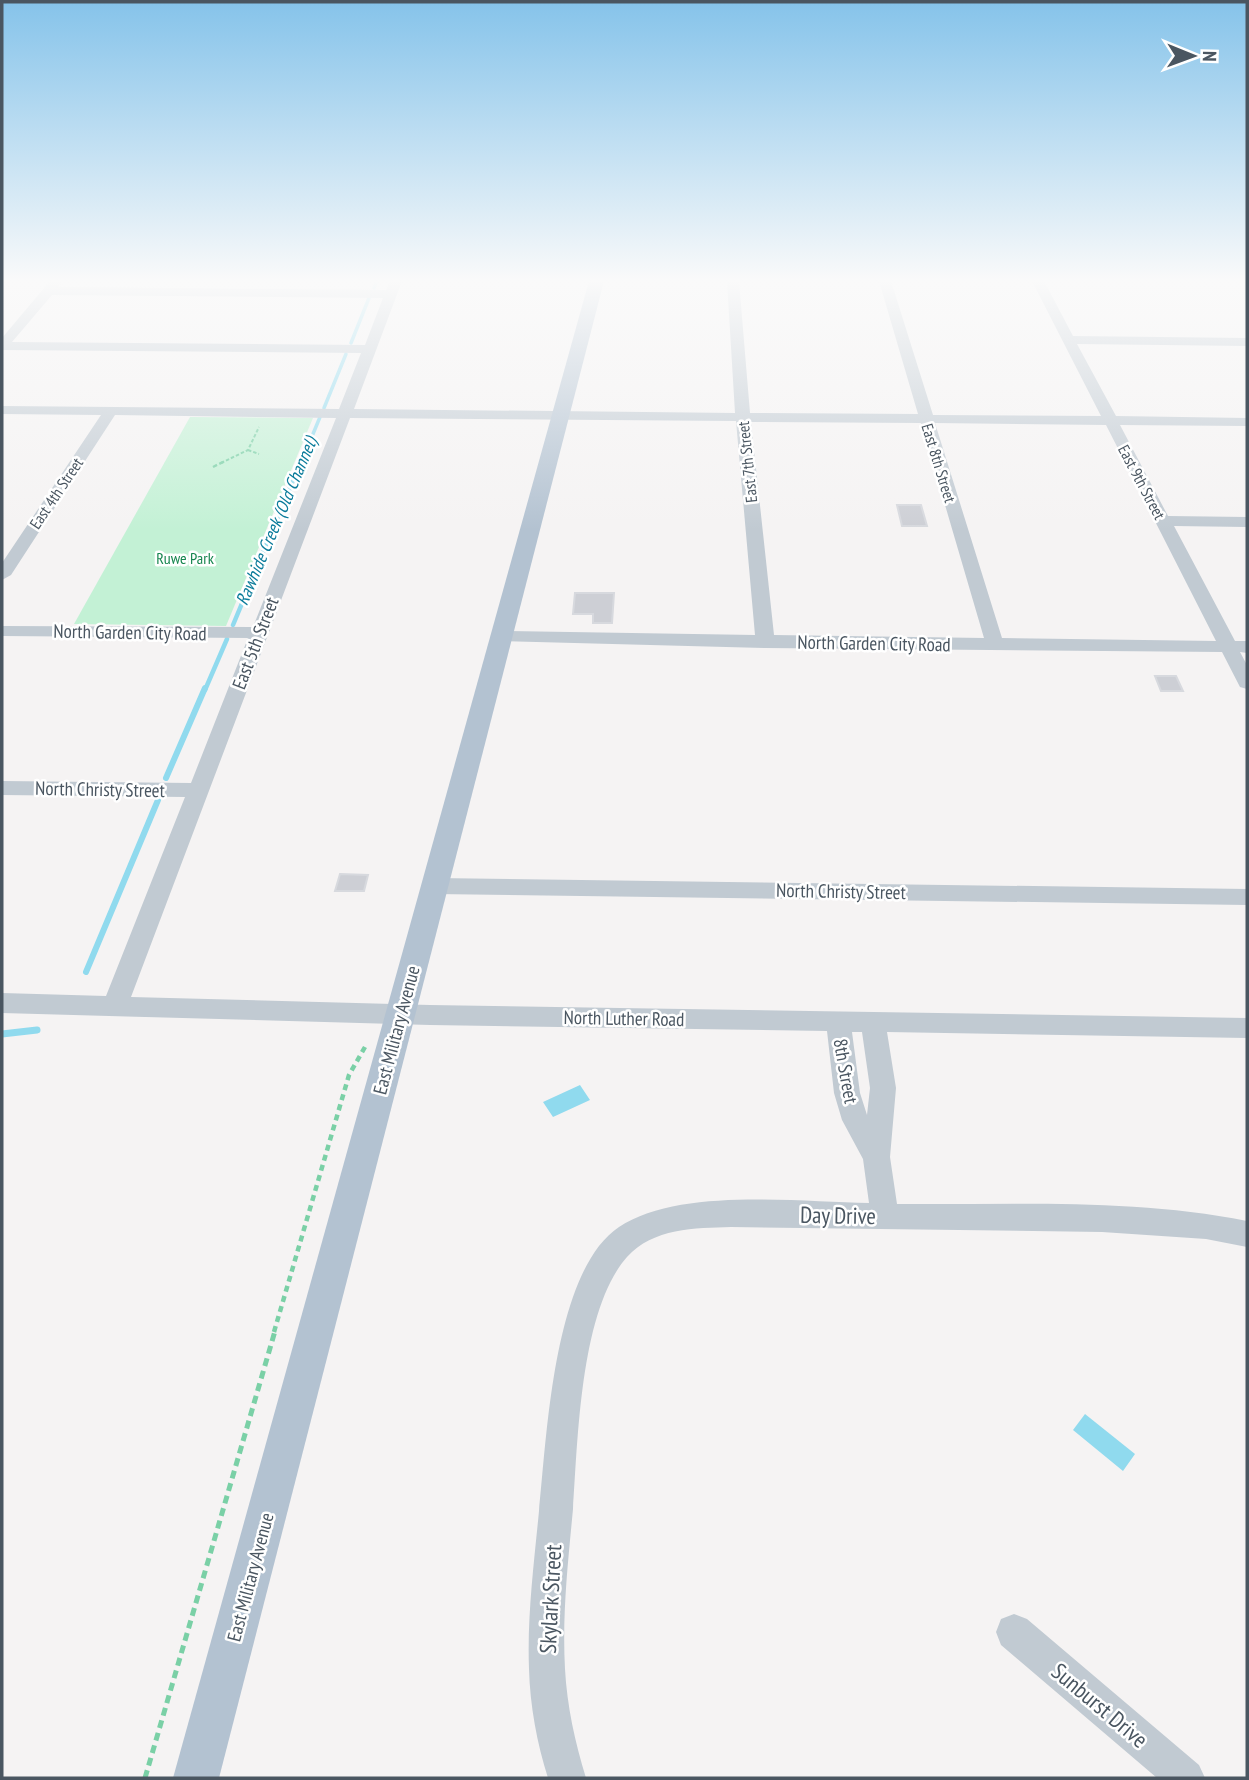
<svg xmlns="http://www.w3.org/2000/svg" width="1249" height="1780" viewBox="0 0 1249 1780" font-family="'PT Sans Narrow',sans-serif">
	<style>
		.green { fill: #c3f1d5 }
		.water { fill: #90daee }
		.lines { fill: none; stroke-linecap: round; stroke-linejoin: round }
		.stream-far3 { stroke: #90daee; stroke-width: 3.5 }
		.stream-far2 { stroke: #90daee; stroke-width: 4.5 }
		.stream-far1 { stroke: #90daee; stroke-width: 6 }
		.stream { stroke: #90daee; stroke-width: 7 }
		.building { fill: #cdcfd5; stroke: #d7d9de; stroke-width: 2 }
		.path-far3 { stroke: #7ad0a6; stroke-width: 2; stroke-dasharray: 3.5 2; stroke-linecap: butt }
		.path-far2 { stroke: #7ad0a6; stroke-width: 2.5; stroke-dasharray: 4.5 2.5; stroke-linecap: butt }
		.path-far1 { stroke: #7ad0a6; stroke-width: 4.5; stroke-dasharray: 6 4.5; stroke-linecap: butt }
		.path { stroke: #7ad0a6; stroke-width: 5; stroke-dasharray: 8 5; stroke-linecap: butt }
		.minor { fill: #c1cad2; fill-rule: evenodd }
		.major { fill: #b3c2d1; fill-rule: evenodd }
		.labels { text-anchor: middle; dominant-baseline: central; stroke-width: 5; stroke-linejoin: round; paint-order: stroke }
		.far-street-label { font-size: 16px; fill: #4a5661; stroke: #fff }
		.far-park-label { font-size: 16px; fill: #17864f; stroke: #fff }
		.far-water-label { font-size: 18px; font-style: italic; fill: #0c7c9b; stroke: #fff }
		.street-label { font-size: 19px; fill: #4a5661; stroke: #fff }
		.near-street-label { font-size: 23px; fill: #4a5661; stroke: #fff }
	</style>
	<rect width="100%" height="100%" fill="#f5f3f3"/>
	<path class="green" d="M190 417 313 418 226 626 74 624Z"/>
	<path class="water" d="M580 1085 590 1100 553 1117 543 1102Z
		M1085 1414 1135 1454 1123 1471 1073 1430Z"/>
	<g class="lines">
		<path class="stream-far3" d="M374 288 377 281
			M351 343 369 298
			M324 408 346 354
			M301 463 320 417"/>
		<path class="stream-far2" d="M233 625 301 461
			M205 690 227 639"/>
		<path class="stream-far1" d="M166 778 205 688
			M86 972 158 800"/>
		<path class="stream" d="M2 1034 37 1030"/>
	</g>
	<path class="building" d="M897 505H921L927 526H902Z
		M575 593H614L612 623H593V614H573Z
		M1155 676H1176L1183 691H1161Z
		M340 874 368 875 364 891H335Z"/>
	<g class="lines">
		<path class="path-far3" d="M248 450 259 454
			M221 463 248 450 259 427"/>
		<path class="path-far2" d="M213 467 225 461"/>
		<path class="path-far1" d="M274 1332 349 1075 365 1047"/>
		<path class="path" d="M145 1778 275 1331"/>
		<path class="minor" d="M50 281H63L58 287 386 290 390 281H402L354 409 735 413 727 281H739L750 413 918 414 879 281H891L933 415 1101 416 1032 281H1044L1073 336 1247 338V346L1077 344 1116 416 1247 418V426L1120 425 1168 516 1247 517V527L1174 526 1235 641H1247V653L1240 652 1247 665V689L1240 687 1222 652 765 648 495 641 493 637 502 631 755 635 736 421 350 418 131 997 430 1005 1247 1018V1038L887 1032 896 1088 890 1157 897 1204C1013 1205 1133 1198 1247 1221V1247L1206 1239 1102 1232 731 1227C695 1228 653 1228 627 1257 580 1310 578 1440 573 1509 568 1562 562 1615 565 1669 567 1706 575 1742 586 1778H548C537 1743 530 1706 529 1669 527 1616 534 1563 539 1511 547 1437 553 1271 619 1227 679 1187 799 1202 869 1203L863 1159 842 1120 834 1093 827 1031 430 1025 2 1013V993L106 996 185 797 2 795V781L191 783 248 638 2 636V626L253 627 336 418 115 415 11 575 2 580V563L101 415 2 414V406L339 409 361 353 2 350V338ZM52 295 383 298 365 345 12 342ZM751 422 921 423 984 638 774 635ZM935 423 1106 425 1216 641 1002 638ZM852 1032H862L870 1088 867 1115 860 1093Z
			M435 878 1247 889V905L435 894 427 892 424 886 427 880Z
			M1014 1614 1027 1619 1199 1765 1205 1778H1157L1001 1645 996 1632 1001 1619Z"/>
		<path class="major" d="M589 281H604L219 1778H173Z"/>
	</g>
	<linearGradient id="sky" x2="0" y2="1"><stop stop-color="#85c3ea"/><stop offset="0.53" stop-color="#fafafa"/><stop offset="1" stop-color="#fafafa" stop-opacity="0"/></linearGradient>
	<rect width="1249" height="530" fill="url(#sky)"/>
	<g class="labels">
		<g class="far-street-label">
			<text transform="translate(747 462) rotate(-96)">East 7th Street</text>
			<text transform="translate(939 463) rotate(73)">East 8th Street</text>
			<text transform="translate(1142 482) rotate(62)">East 9th Street</text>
			<text transform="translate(56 493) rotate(-56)">East 4th Street</text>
		</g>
		<g class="far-park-label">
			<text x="185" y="558">Ruwe Park</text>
		</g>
		<g class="far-water-label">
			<text transform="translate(276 521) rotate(-67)">Rawhide Creek (Old Channel)</text>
		</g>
		<g class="street-label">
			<text transform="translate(130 632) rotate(1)">North Garden City Road</text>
			<text transform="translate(255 643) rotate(-69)">East 5th Street</text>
			<text transform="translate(874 643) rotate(1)">North Garden City Road</text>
			<text transform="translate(100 789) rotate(1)">North Christy Street</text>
			<text transform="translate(841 891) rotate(1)">North Christy Street</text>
			<text transform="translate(624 1018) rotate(1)">North Luther Road</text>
			<text transform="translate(396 1030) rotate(-75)">East Military Avenue</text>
			<text transform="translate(846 1071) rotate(80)">8th Street</text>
			<text transform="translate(250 1577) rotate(-75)">East Military Avenue</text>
		</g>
		<g class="near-street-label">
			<text transform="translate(838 1215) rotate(1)">Day Drive</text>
			<text transform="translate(550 1599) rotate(-87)">Skylark Street</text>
			<text transform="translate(1100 1705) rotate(40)">Sunburst Drive</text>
		</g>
	</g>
	<rect width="1249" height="1780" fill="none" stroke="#4a5661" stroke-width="7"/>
	<g transform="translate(1193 56) rotate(91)" stroke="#ffffff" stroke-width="5" paint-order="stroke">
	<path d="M0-5L12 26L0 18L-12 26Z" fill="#4a5661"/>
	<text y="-10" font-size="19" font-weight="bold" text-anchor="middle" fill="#4a5661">N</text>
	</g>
</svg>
